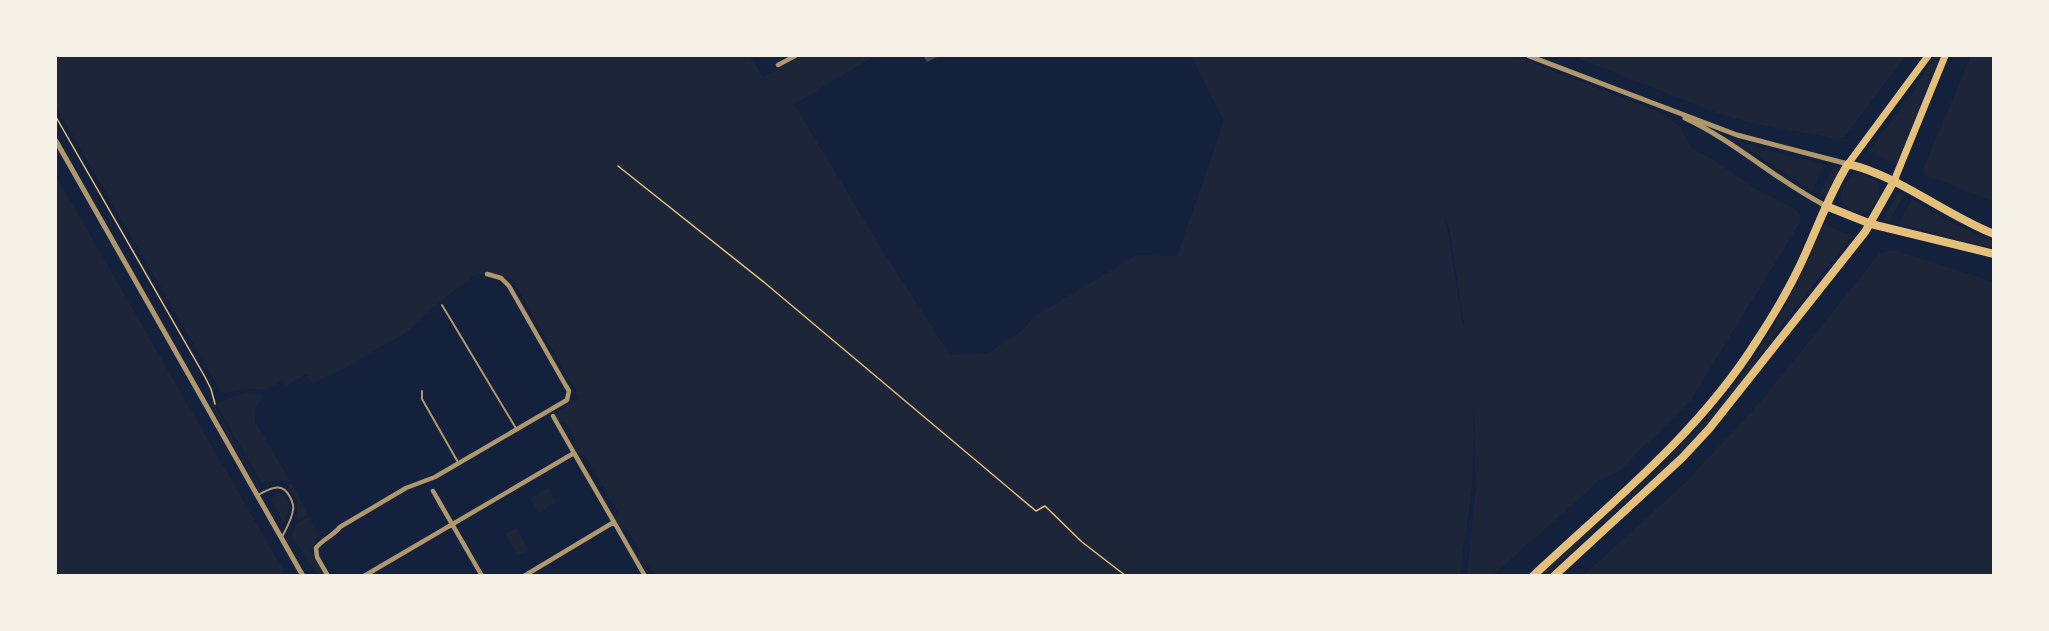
<svg xmlns="http://www.w3.org/2000/svg" width="2049" height="631" viewBox="0 0 2049 631" font-family="'Fira Sans',sans-serif">
	<style>
		.green { fill: #1d2539; fill-rule: evenodd }
		.building { fill: #48494c }
		.lines { fill: none; stroke-linecap: round; stroke-linejoin: round }
		.path { stroke: #e5c07b; stroke-width: 1.5 }
		.service { stroke: #b1986c; stroke-width: 2 }
		.minor { stroke: #b1986c; stroke-width: 4.5 }
		.tertiary { stroke: #b1986c; stroke-width: 5 }
		.primary { stroke: #e5c07b; stroke-width: 7 }
		.trunk { stroke: #e5c07b; stroke-width: 8 }
	</style>
	<rect width="100%" height="100%" fill="#14213d"/>
	<path class="green" d="M56 56H750L763 77 801 56H875L794 104 881 248 950 355 989 353 1024 329 1033 317 1137 255 1177 256 1224 121 1191 56H1515L1659 112 1680 126 1688 142 1693 149 1713 159 1751 186 1794 208 1799 214 1801 221 1690 401 1657 435 1640 449 1622 470 1600 480 1493 575H1467L1476 487 1474 407 1472 487 1460 575H655L648 564 643 566 637 556 641 553 627 528 622 530 615 518 619 514 603 486 597 488 601 483 585 455 579 457 573 446 577 442 565 421 560 423 554 414 580 398 513 280C498 275 488 270 472 277L427 312 410 330 343 369 312 383 306 374 286 386 282 380 266 390 243 388 231 392 222 393 56 106ZM1444 210 1451 238 1464 325H1463Z
		M1572 56H1906L1844 137 1833 138 1750 123 1718 113Z
		M1934 56H1940L1897 163 1868 152 1914 91Z
		M1971 56H1993V201L1925 175 1922 171Z
		M1729 137 1755 147 1824 165 1812 191Z
		M1834 167 1840 168 1825 198 1819 195Z
		M1860 173 1875 179C1885 190 1875 209 1862 213 1846 210 1835 203 1845 186 1849 179 1851 175 1860 173Z
		M56 176 286 575H56Z
		M1899 191 1904 195 1889 221 1883 220Z
		M1912 200 1957 225 1993 241V248L1898 224Z
		M1824 224 1852 236 1771 339 1754 366 1710 421 1661 470 1547 575H1540C1602 519 1668 465 1721 401 1765 348 1797 287 1824 224Z
		M1894 250 1993 282V575H1584L1685 483 1756 407 1880 253Z
		M244 393H258L264 397 256 407 255 421 290 481 288 483 280 480 261 482 216 404Z
		M214 405 259 485 255 482 211 406Z
		M291 483 308 515 297 521V501L288 486Z
		M548 488 556 502 539 512 530 498Z
		M278 493 285 496 289 508 284 523 270 498Z
		M309 516 318 535 311 552 324 575H320L307 560 292 536 296 524Z
		M516 528 529 550 518 556 505 534Z"/>
	<path class="building" d="M928 56H939L927 62 924 57Z"/>
	<g class="lines">
		<path class="path" d="M56 117 205 377 211 389 215 404
			M618 166 765 283 1036 511 1045 506 1082 542 1126 576"/>
		<path class="service" d="M442 305 517 430
			M422 391V399L459 464
			M258 495C270 489 282 481 290 497 292 501 294 506 293 510 292 519 286 529 282 537"/>
		<path class="minor" d="M778 65 795 56
			M553 416 574 453
			M433 491 482 576
			M614 522 645 576
			M328 576 317 557 316 548C323 539 333 536 340 527L406 488 435 477 567 400 569 391 566 386 509 286 501 278 487 274
			M364 576 574 453 614 522 524 576"/>
		<path class="tertiary" d="M1529 56 1737 135 1848 164
			M1685 118C1736 142 1777 181 1826 206
			M56 141 303 576"/>
		<path class="primary" d="M1848 164 1928 56
			M1894 181 1945 56"/>
		<path class="trunk" d="M1826 206 1871 224 1994 254
			M1533 576C1612 502 1698 434 1756 342 1775 313 1793 283 1807 250 1820 221 1831 191 1848 164 1899 176 1944 214 1994 234
			M1554 576 1682 458 1709 429 1865 232 1894 181"/>
	</g>
	<rect width="2049" height="631" fill="none" stroke="#f6f1e7" stroke-width="114"/>
</svg>
